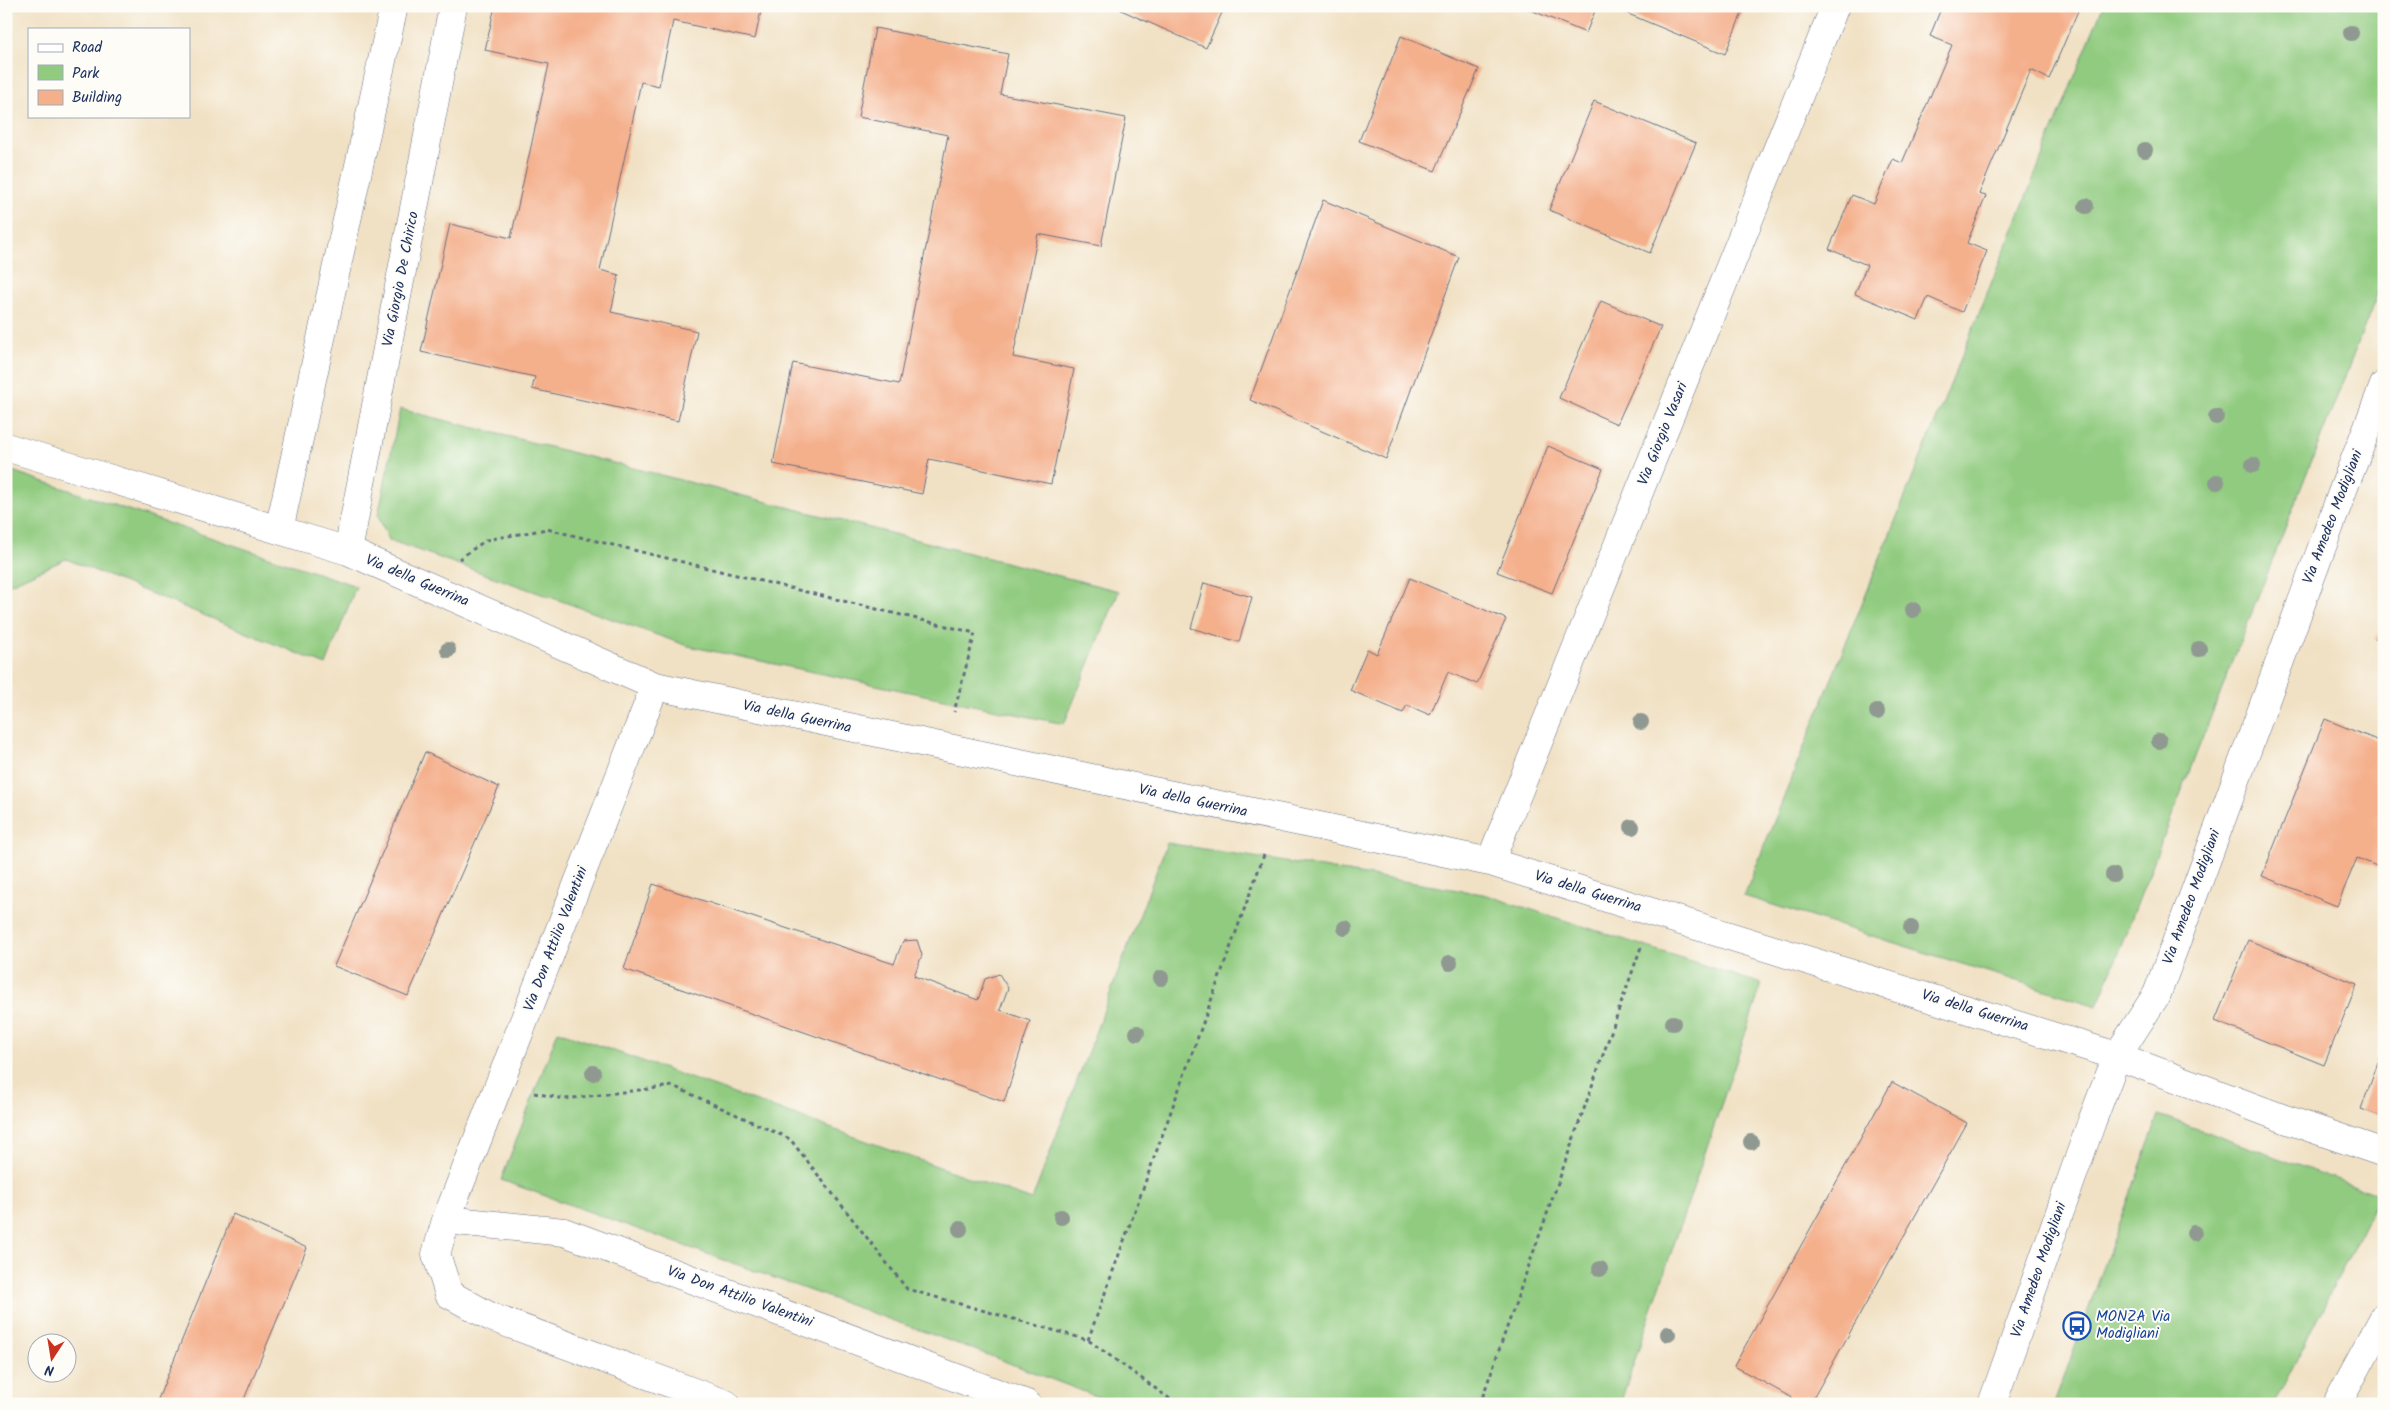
<svg xmlns="http://www.w3.org/2000/svg" width="2390" height="1410" viewBox="0 0 2390 1410" font-family="Kalam,sans-serif">
	<style>
		.green { fill: #90cb7f; stroke: #567d6e }
		.building { fill: #f4af8b }
		.lines { fill: none; stroke-linecap: round; stroke-linejoin: round }
		.minor-casing { stroke: #666d82; stroke-width: 29 }
		.path { stroke: #666d82; stroke-width: 3; stroke-dasharray: 4 4; stroke-linecap: butt }
		.minor { stroke: #fff; stroke-width: 28 }
		.tree { fill: #8f9991 }
		.labels { text-anchor: middle; dominant-baseline: central; stroke-width: 4; stroke-linejoin: round; paint-order: stroke }
		.street-label { font-size: 15px; fill: #1b2f5e; stroke: #fdfcf7 }
		.transit-label { font-size: 15px; fill: #164399; stroke: #fdfcf7; text-anchor: start }
	</style>
	<rect width="100%" height="100%" fill="#fdfcf7"/>
	<filter id="ink" filterUnits="userSpaceOnUse"><feTurbulence type="fractalNoise" baseFrequency=".02" numOctaves="2"/><feDisplacementMap in="SourceGraphic" scale="10" xChannelSelector="R" yChannelSelector="G"/><feConvolveMatrix kernelMatrix="1 2 1 2 8 2 1 2 1" color-interpolation-filters="sRGB"/></filter>
	<filter id="wash" filterUnits="userSpaceOnUse"><feTurbulence type="fractalNoise" baseFrequency=".0096" numOctaves="4" result="noise"/><feDisplacementMap in="SourceGraphic" scale="20" xChannelSelector="R" yChannelSelector="G"/><feGaussianBlur stdDeviation="1.12" result="paint"/><feColorMatrix in="noise" values="0 0 0 0 0 0 0 0 0 0 0 0 0 0 0 0 0 1.4 0 .05"/><feComposite in="paint" operator="in"/></filter>
	<g filter="url(#wash)">
		<rect width="100%" height="100%" fill="#f1e1c4"/>
		<path class="green" d="M2103 6H2384V277L2097 1006 1744 896Z
			M400 409 1119 591 1064 724 688 646 389 540 378 516Z
			M6 469 356 586 326 665 66 559 6 586Z
			M1167 843 1483 894 1762 984 1620 1404H1116L975 1350 501 1180 558 1031 1032 1200Z
			M2159 1115 2380 1195 2274 1404H2054Z"/>
		<g id="blocks">
			<path class="building" d="M495 6H762L755 39 673 21 659 86 641 82 600 270 619 275 611 312 697 331 678 421 532 389 535 377 421 352 450 224 511 238 549 64 485 50Z
				M1123 6H1225L1206 48 1121 10Z
				M1521 6H1597L1586 33Z
				M1609 6H1745L1725 54Z
				M1942 6H2080L2049 79 2031 70 1979 194 1986 196 1967 243 1987 251 1962 312 1928 297 1918 320 1855 294 1867 265 1829 249 1852 195 1874 204 1893 159 1902 163 1952 45 1930 36Z
				M875 28 1008 54 1000 94 1126 118 1101 246 1038 234 1013 357 1074 369 1051 484 929 459 922 494 773 464 793 363 899 384 948 135 858 117Z
				M1401 36 1479 69 1435 171 1359 141Z
				M1594 101 1696 143 1650 253 1549 210Z
				M1323 200 1459 257 1386 459 1250 400Z
				M1601 301 1661 327 1617 424 1559 398Z
				M1548 446 1603 469 1552 593 1497 572Z
				M1410 578 1506 619 1477 684 1448 672 1430 715 1407 705 1403 713 1350 690 1367 649 1377 654Z
				M1204 583 1252 597 1239 642 1191 628Z
				M2384 626V645L2375 639Z
				M2325 719 2384 743V869L2357 858 2337 906 2262 876Z
				M425 752 499 787 408 996 334 966Z
				M653 884 894 964 903 941 917 940 922 955 914 976 978 1000 985 979 999 974 1008 988 1000 1010 1030 1021 1004 1102 624 969Z
				M2248 940 2357 984 2324 1065 2215 1021Z
				M2384 1047V1117L2361 1109Z
				M1892 1082 1967 1123 1810 1404H1803L1734 1366Z
				M233 1214 307 1248 242 1404H156Z"/>
		</g>
	</g>
	<g filter="url(#ink)">
		<use href="#blocks" fill-opacity="0" stroke="#666d82" stroke-width="1"/>
		<g class="lines">
			<g class="minor-casing">
				<path id="minor" d="M6 447 348 551 655 686 1490 862 2117 1056 2285 1119 2384 1153
					M279 530 394 6
					M348 551 453 6
					M655 686 446 1220 436 1254 449 1294 491 1317 726 1404
					M1490 862 1835 6
					M446 1220 564 1232 1027 1404
					M1992 1404 2092 1121 2117 1056 2157 994 2346 482 2384 385
					M2337 1404 2384 1317"/>
			</g>
			<path class="path" d="M459 559 486 540 547 529 975 633 954 712
				M534 1093 565 1099 673 1086 790 1139 907 1289 1088 1340 1177 1404
				M1088 1340 1265 852
				M1480 1404 1641 947"/>
			<use href="#minor" class="minor"/>
		</g>
		<g class="tree">
			<circle cx="2351" cy="33" r="8"/>
			<circle cx="2145" cy="150" r="8"/>
			<circle cx="2086" cy="206" r="8"/>
			<circle cx="2216" cy="417" r="8"/>
			<circle cx="2253" cy="465" r="8"/>
			<circle cx="2217" cy="482" r="8"/>
			<circle cx="1913" cy="610" r="8"/>
			<circle cx="2199" cy="649" r="8"/>
			<circle cx="448" cy="650" r="8"/>
			<circle cx="1877" cy="712" r="8"/>
			<circle cx="1641" cy="722" r="8"/>
			<circle cx="2159" cy="741" r="8"/>
			<circle cx="1632" cy="827" r="8"/>
			<circle cx="2113" cy="875" r="8"/>
			<circle cx="1345" cy="928" r="8"/>
			<circle cx="1911" cy="928" r="8"/>
			<circle cx="1450" cy="963" r="8"/>
			<circle cx="1161" cy="978" r="8"/>
			<circle cx="1673" cy="1023" r="8"/>
			<circle cx="1137" cy="1033" r="8"/>
			<circle cx="593" cy="1073" r="8"/>
			<circle cx="1751" cy="1142" r="8"/>
			<circle cx="1061" cy="1217" r="8"/>
			<circle cx="960" cy="1229" r="8"/>
			<circle cx="2194" cy="1233" r="8"/>
			<circle cx="1600" cy="1269" r="8"/>
			<circle cx="1668" cy="1334" r="8"/>
		</g>
	</g>
	<defs>
		<g id="bus-ring" transform="scale(1.4375)"><circle r="9.5" fill="#fdfcf7" stroke="#1a4fb4" stroke-width="1.5"/><path d="M-5-6H5V4H4V6H2V4H-2V6H-4V4H-5ZM-3.5-4V0h7V-4ZM-3.5 1.2v1.5H-2V1.2ZM2 1.2v1.5H3.5V1.2Z" fill="#1a4fb4"/></g>
	</defs>
	<g fill-rule="evenodd">
		<use href="#bus-ring" x="2077" y="1326"/>
	</g>
	<g class="labels">
		<g class="street-label">
			<text transform="translate(401 279) rotate(-79)">Via Giorgio De Chirico</text>
			<text transform="translate(1663 434) rotate(-68)">Via Giorgio Vasari</text>
			<text transform="translate(2333 517) rotate(-69)">Via Amedeo Modigliani</text>
			<text transform="translate(417 581) rotate(23)">Via della Guerrina</text>
			<text transform="translate(797 717) rotate(12)">Via della Guerrina</text>
			<text transform="translate(1193 801) rotate(12)">Via della Guerrina</text>
			<text transform="translate(1588 892) rotate(17)">Via della Guerrina</text>
			<text transform="translate(2192 897) rotate(-70)">Via Amedeo Modigliani</text>
			<text transform="translate(556 939) rotate(-69)">Via Don Attilio Valentini</text>
			<text transform="translate(1975 1011) rotate(17)">Via della Guerrina</text>
			<text transform="translate(2039 1270) rotate(-71)">Via Amedeo Modigliani</text>
			<text transform="translate(740 1297) rotate(20)">Via Don Attilio Valentini</text>
		</g>
		<g class="transit-label">
			<text x="2096" y="1317">MONZA Via<tspan x="2096" dy="17">Modigliani</tspan></text>
		</g>
	</g>
	<rect width="2390" height="1410" fill="none" stroke="#fdfcf7" stroke-width="25"/>
	<rect x="28" y="28" width="162" height="90" fill="#fdfcf7" stroke="#a3aaba"/>
	<rect x="38" y="44" width="25" height="8" fill="#ffffff" stroke="#a3aaba"/>
	<text x="72" y="52" font-size="15" fill="#1b2f5e">Road</text>
	<rect x="38" y="65" width="25" height="15" fill="#90cb7f" stroke="#a3aaba"/>
	<text x="72" y="78" font-size="15" fill="#1b2f5e">Park</text>
	<rect x="38" y="90" width="25" height="15" fill="#f4af8b" stroke="#a3aaba"/>
	<text x="72" y="102" font-size="15" fill="#1b2f5e">Building</text>
	<g transform="translate(52 1358) rotate(192)"><circle r="24" fill="#fdfcf7" stroke="#a3aaba"/>
	<path d="M0-4L9 19L0 12L-9 19Z" fill="#c8321e"/>
	<text y="-8" font-size="14" font-weight="bold" text-anchor="middle" fill="#1b2f5e">N</text>
	</g>
</svg>
